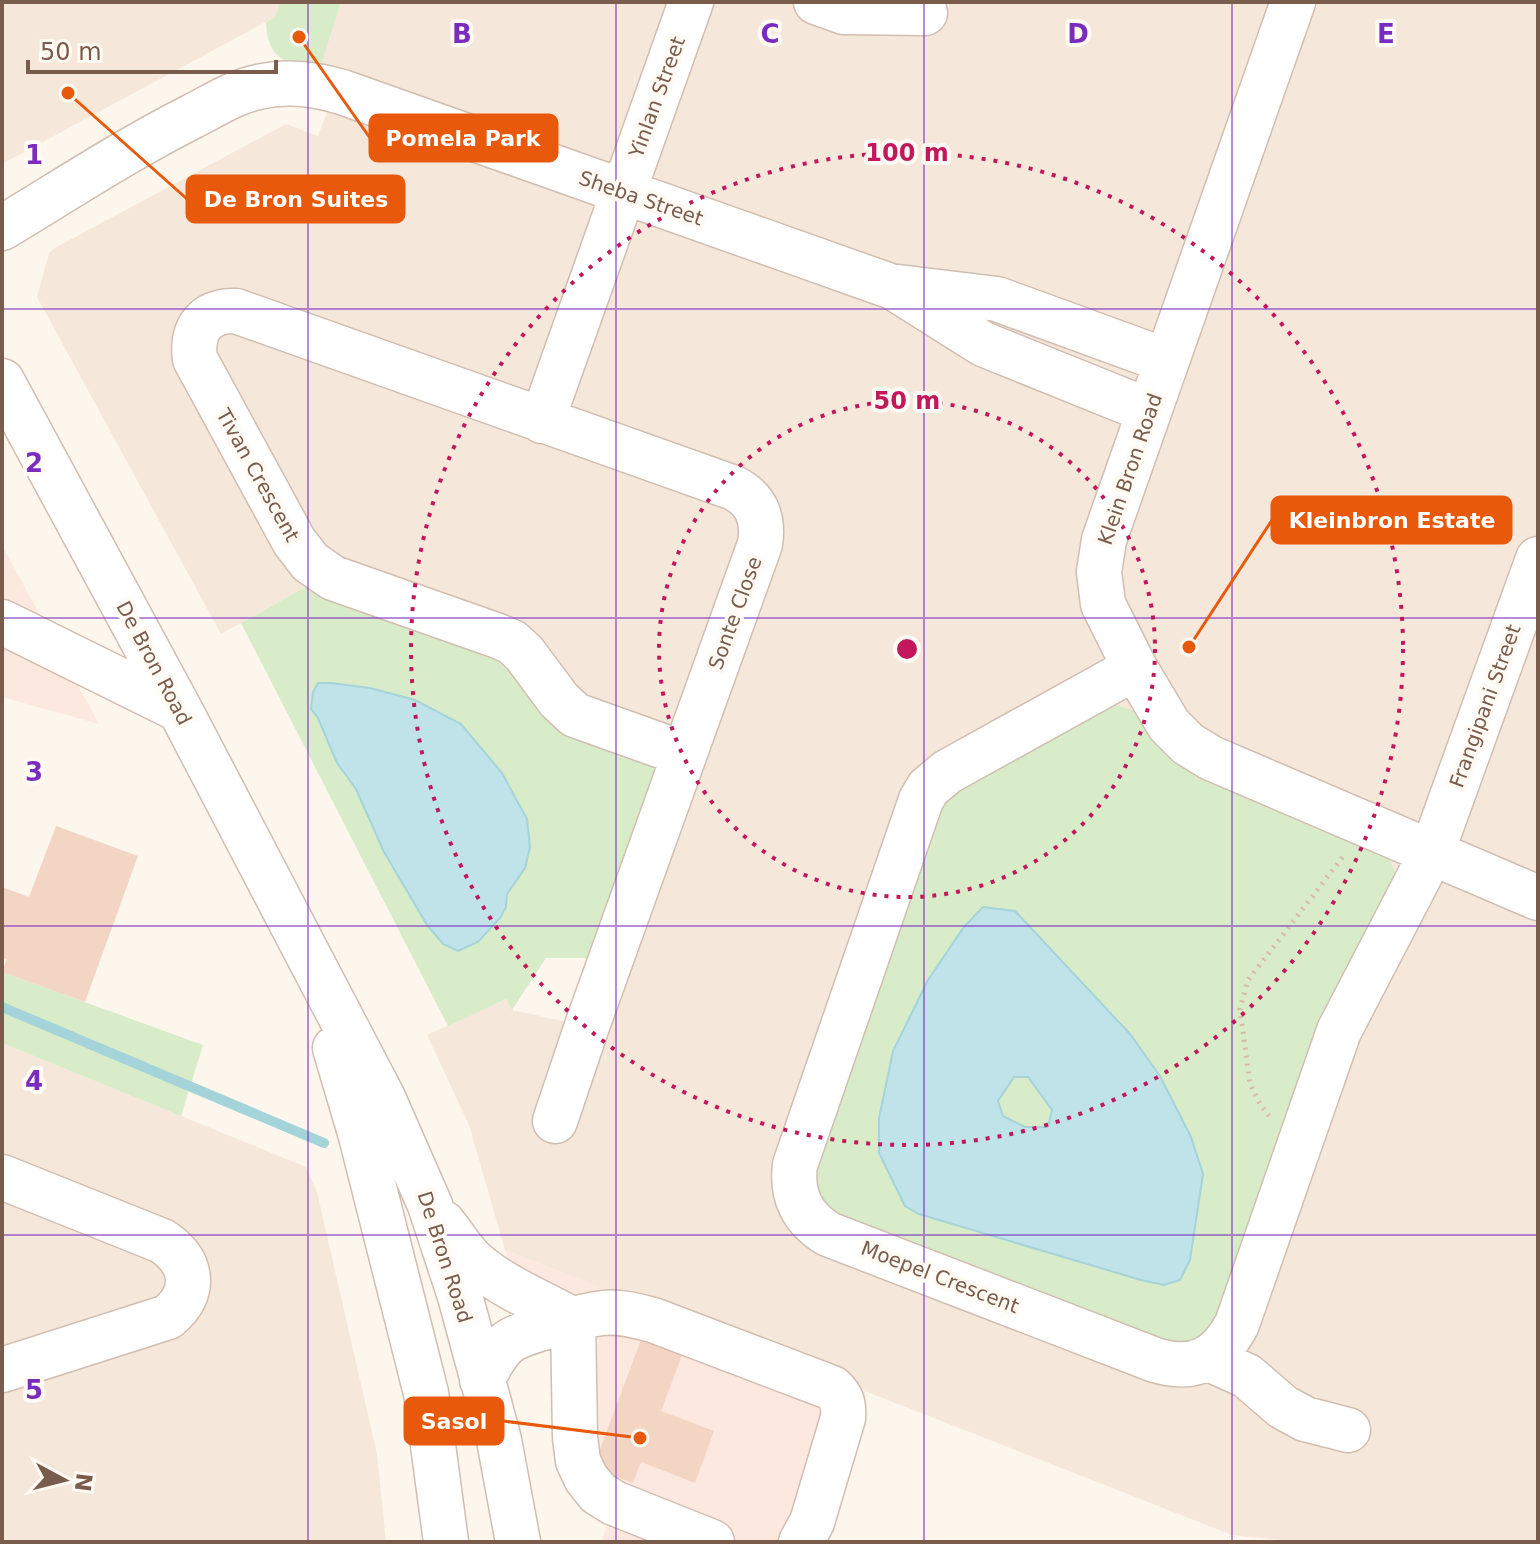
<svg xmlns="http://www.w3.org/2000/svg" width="1540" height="1544" viewBox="0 0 1540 1544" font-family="'DejaVu Sans',sans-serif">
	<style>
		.residential { fill: #f5e8da }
		.commercial { fill: #fde8e0 }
		.green { fill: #d8ecc9 }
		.water { fill: #bfe3e8; stroke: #a5d3da; stroke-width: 2; fill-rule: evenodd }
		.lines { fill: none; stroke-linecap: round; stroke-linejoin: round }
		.stream { stroke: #a5d3da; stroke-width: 10 }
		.building { fill: #f3d5c3 }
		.minor-casing { stroke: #d1beb0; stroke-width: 47 }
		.path { stroke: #d9b8a5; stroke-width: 5; stroke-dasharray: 2 6; stroke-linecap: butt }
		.minor { stroke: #fff; stroke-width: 44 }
		.grid { fill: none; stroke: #7b2cbf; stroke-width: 2; stroke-opacity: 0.55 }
		.ring { fill: none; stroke: #c2185b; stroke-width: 4; stroke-dasharray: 4 8 }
		.labels { text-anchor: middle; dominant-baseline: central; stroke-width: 8; stroke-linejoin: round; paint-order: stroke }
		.street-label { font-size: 20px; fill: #7a5c4d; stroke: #fffaf3 }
		.grid-label { font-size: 26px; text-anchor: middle; font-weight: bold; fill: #7b2cbf; stroke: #fffaf3; stroke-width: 8; stroke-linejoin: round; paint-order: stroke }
		.centre { fill: #c2185b; stroke: #fffaf3; stroke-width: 4 }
		.ring-label { font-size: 24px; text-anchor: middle; font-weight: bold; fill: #c2185b; stroke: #fffaf3; stroke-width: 8; stroke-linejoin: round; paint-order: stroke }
		.leader { fill: none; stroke: #e8590c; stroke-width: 3 }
		.callout-dot { fill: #e8590c; stroke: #fffaf3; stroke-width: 3 }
		.callout { fill: #e8590c; stroke: #e8590c; stroke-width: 3 }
		.callout-label { font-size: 22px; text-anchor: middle; font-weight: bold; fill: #fff }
	</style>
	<rect width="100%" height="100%" fill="#fdf6ec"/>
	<path class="residential" d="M2 2H280L275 17 2 164Z
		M341 2H1538V1542H1298L1232 1535 505 1250 469 1125 427 1035 506 999 513 1010 584 1026 681 756 314 582 221 634 37 297 49 253 53 249 286 124 318 136 336 87 314 82Z
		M2 1043 306 1167 317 1192 377 1454 386 1542H2Z"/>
	<path class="commercial" d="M2 545 99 724 2 697Z
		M505 1250 866 1391 843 1452 819 1542H602L607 1525 605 1521 594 1517 583 1510 575 1501 568 1489 555 1348 530 1339Z"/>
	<path class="green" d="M280 2H341L321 65C311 63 303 64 294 63 273 60 266 40 266 22L275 17Z
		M314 582 498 651 650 761 656 771 592 958H546L512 1010 506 999 448 1026 241 623Z
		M1111 704 1132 710 1142 717 1388 857 1396 875 1218 1327 1185 1351 821 1210 808 1167 937 801Z
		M2 972 203 1045 181 1116 2 1043Z"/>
	<path class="water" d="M318 683H331L370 688 415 700 461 724 502 773 527 819 530 847 525 868 507 894 506 907 500 918 478 942 458 951 443 944 427 925 384 852 356 789 337 763 318 718 311 709 313 692Z
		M983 907 1015 911 1130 1034 1160 1076 1191 1137 1203 1174 1190 1260 1180 1280 1164 1285 1141 1280 919 1214 905 1206 879 1153V1118L893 1051 928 980 964 927ZM1014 1077H1028L1052 1110 1048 1127H1025L1003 1116 998 1101Z"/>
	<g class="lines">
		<path class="stream" d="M2 1007 324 1143"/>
	</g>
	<path class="building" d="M56 826 138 856 85 1002 2 972 7 959 2 958V887L29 897Z
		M645 1329 686 1345 661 1411 714 1431 695 1483 641 1462 633 1483 593 1468Z"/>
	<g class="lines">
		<g class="minor-casing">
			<path id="minor" d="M816 2 844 12 925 13
				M1293 2 1104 540 1099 572 1103 604 1135 668 1169 725 1188 744 1211 758 1538 898
				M2 228C65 190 126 150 191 117 213 106 234 92 258 87 287 80 314 84 342 92L890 286 997 299 1167 361
				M899 291 983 344 1149 411
				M2 381 180 710 383 1098 430 1205 460 1296 499 1440 518 1542
				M542 421 691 2
				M2 622 180 710
				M1135 668 947 772 928 788 921 800 795 1165C791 1195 802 1218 828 1234L1155 1360C1194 1372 1219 1359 1237 1324L1339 1031 1432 852 1538 559
				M335 1048 361 1136 426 1393 446 1542
				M555 1121 587 1026 760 544C764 519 757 500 734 488L236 311C205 310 191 329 195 359L294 541 310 562 333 578 498 636 512 642 524 653 559 700 575 715 684 754
				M2 1177 162 1241C194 1262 197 1293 168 1317L2 1370
				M443 1223C452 1234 460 1247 470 1258 496 1284 541 1302 573 1320
				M573 1320 575 1437 578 1461 586 1478 598 1493 614 1503 712 1542
				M1207 1358 1247 1376 1283 1407 1305 1419 1348 1430
				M482 1380C489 1367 496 1352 507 1343 520 1332 585 1315 603 1313 620 1311 637 1316 653 1320L832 1388C842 1397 844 1404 843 1418L812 1522 801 1542"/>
		</g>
		<path class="path" d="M1269 1116 1260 1104 1250 1084 1240 1009 1248 980 1345 854"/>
		<use href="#minor" class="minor"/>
	</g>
	<path class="grid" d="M308 2V1542M616 2V1542M924 2V1542M1232 2V1542M2 309H1538M2 618H1538M2 926H1538M2 1235H1538"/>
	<g class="ring">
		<circle cx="907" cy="649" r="248"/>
		<circle cx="907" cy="649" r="496"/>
	</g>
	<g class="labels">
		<g class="street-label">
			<text transform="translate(657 97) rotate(-70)">Yinlan Street</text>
			<text transform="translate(641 198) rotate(19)">Sheba Street</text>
			<text transform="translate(1130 469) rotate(-71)">Klein Bron Road</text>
			<text transform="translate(258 475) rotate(61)">Tivan Crescent</text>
			<text transform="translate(735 613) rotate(-70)">Sonte Close</text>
			<text transform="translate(154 663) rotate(62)">De Bron Road</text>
			<text transform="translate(1485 706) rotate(-70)">Frangipani Street</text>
			<text transform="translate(445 1257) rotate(72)">De Bron Road</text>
			<text transform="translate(940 1277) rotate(21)">Moepel Crescent</text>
		</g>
	</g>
	<g class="grid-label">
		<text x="462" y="43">B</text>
		<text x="770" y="43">C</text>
		<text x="1078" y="43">D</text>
		<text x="1386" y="43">E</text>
		<text x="34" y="164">1</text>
		<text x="34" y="472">2</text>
		<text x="34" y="781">3</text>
		<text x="34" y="1090">4</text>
		<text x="34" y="1399">5</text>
	</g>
	<circle cx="907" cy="649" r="12" class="centre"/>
	<g class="ring-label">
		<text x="907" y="161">100 m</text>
		<text x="907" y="409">50 m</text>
	</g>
	<path class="leader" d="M299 37L370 138M68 93L187 199M1189 647L1272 520M640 1438L503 1421"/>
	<g class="callout-dot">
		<circle cx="299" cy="37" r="8"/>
		<circle cx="68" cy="93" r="8"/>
		<circle cx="1189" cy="647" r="8"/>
		<circle cx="640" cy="1438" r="8"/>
	</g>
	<g class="callout">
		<rect x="370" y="115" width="187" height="46" rx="8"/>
		<rect x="187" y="176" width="217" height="46" rx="8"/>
		<rect x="1272" y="497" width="239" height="46" rx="8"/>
		<rect x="405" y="1398" width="98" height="46" rx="8"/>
	</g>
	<g class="callout-label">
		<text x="463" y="146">Pomela Park</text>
		<text x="296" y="207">De Bron Suites</text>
		<text x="1392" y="528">Kleinbron Estate</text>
		<text x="454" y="1429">Sasol</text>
	</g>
	<rect width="1540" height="1544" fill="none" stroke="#7a5c4d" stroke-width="8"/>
	<g transform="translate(64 1480) rotate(97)" stroke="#fffaf3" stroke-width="6" paint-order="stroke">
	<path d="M0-6L14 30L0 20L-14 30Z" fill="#7a5c4d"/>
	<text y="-12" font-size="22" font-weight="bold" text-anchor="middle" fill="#7a5c4d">N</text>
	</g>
	<path d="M28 60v12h248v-12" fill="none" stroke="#7a5c4d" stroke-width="4"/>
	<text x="40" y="60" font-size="24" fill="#7a5c4d" stroke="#fffaf3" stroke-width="6" paint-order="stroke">50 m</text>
</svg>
